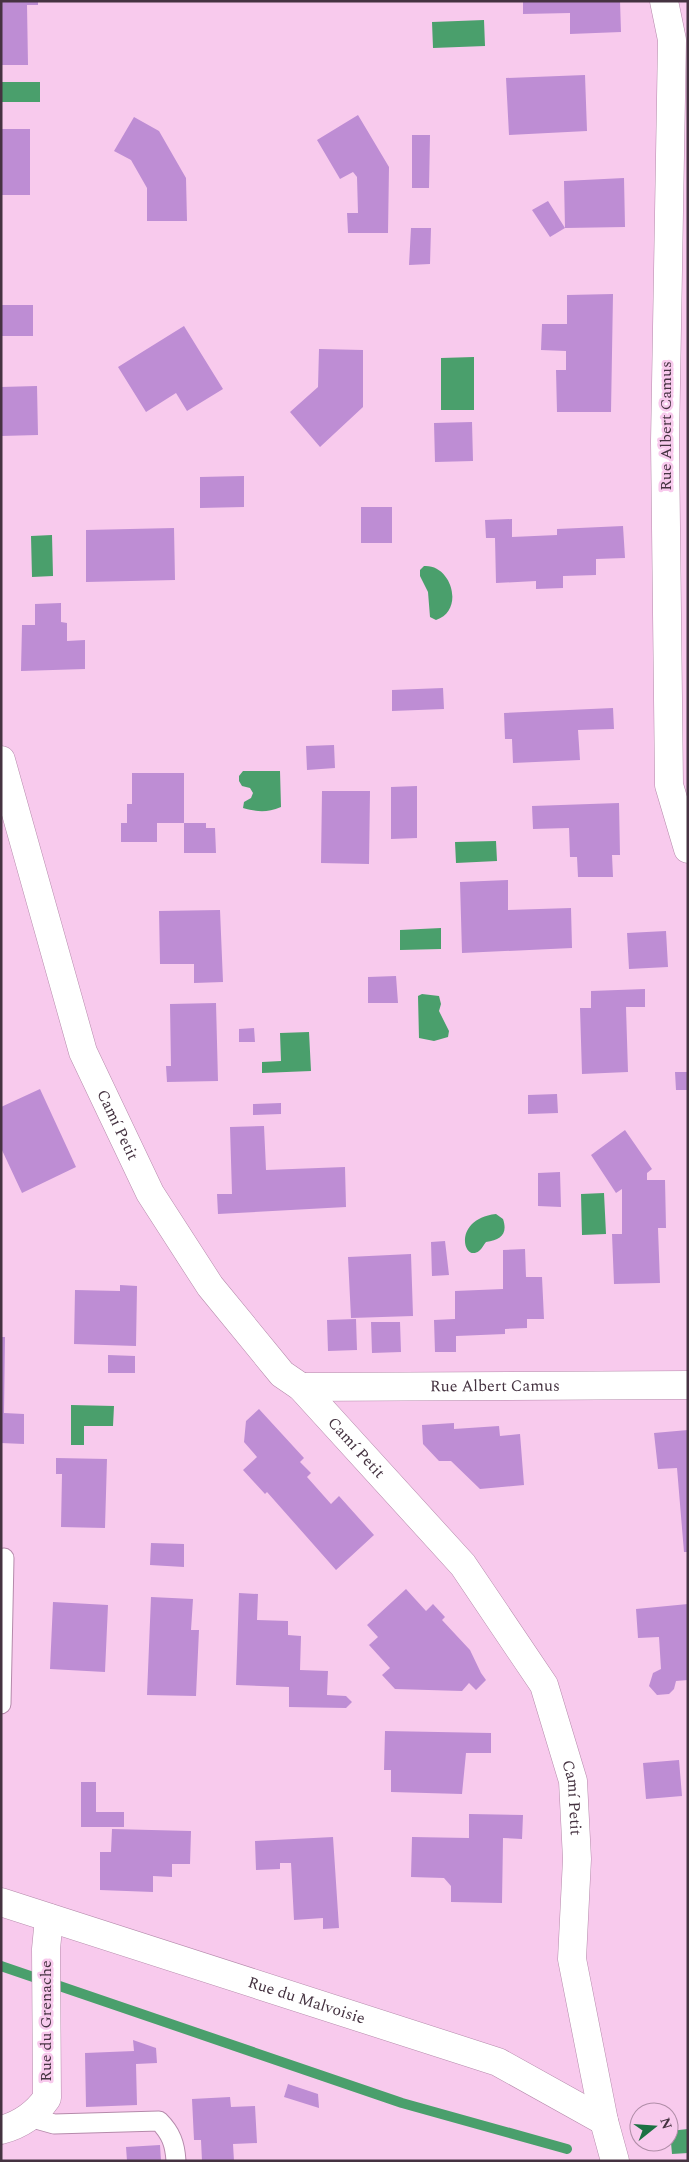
<svg xmlns="http://www.w3.org/2000/svg" width="689" height="2162" viewBox="0 0 689 2162" font-family="Spectral,serif">
	<style>
		.water { fill: #4a9f6c }
		.lines { fill: none; stroke-linecap: round; stroke-linejoin: round }
		.stream { stroke: #4a9f6c; stroke-width: 10 }
		.building { fill: #be8dd4 }
		.service-casing { stroke: #b58aab; stroke-width: 21 }
		.minor-casing { stroke: #b58aab; stroke-width: 29 }
		.service { stroke: #fff; stroke-width: 19 }
		.minor { stroke: #fff; stroke-width: 28 }
		.labels { text-anchor: middle; dominant-baseline: central; stroke-width: 5; stroke-linejoin: round; paint-order: stroke }
		.street-label { font-size: 16px; fill: #453341; stroke: #f8caed }
	</style>
	<rect width="100%" height="100%" fill="#f8caed"/>
	<path class="water" d="M484 20 485 46 433 48 432 22Z
		M1 82H40V102H1Z
		M474 357V410H441V358Z
		M52 535 53 576 32 577 31 536Z
		M424 566C452 564 465 611 436 620L430 617 428 592 420 576V570Z
		M243 771H280L281 807C266 813 258 812 243 808L244 802 251 798 253 793 250 788 242 786 239 781V776Z
		M496 841 497 861 456 863 455 842Z
		M441 928V949L400 950V930Z
		M422 994 439 996 441 1004 439 1011 449 1031 448 1037 434 1041 419 1038 418 996Z
		M309 1032 311 1071 262 1073V1062L281 1061 280 1033Z
		M604 1193 606 1234 582 1235 581 1194Z
		M496 1214 503 1219C508 1234 501 1240 486 1242 484 1244 482 1249 479 1251 463 1263 452 1219 496 1214Z
		M71 1405 114 1406 113 1426H84V1445H71Z
		M688 2129V2153L672 2154 670 2131Z"/>
	<g class="lines">
		<path class="stream" d="M1 1966 402 2103 567 2149"/>
	</g>
	<path class="building" d="M1 1H38V5H27L28 65H1Z
		M523 1H620L621 32 570 34V13L523 14Z
		M585 75 587 131 509 135 506 78Z
		M358 115 389 167 388 233H348L347 213H358L357 177 353 172 340 179 317 140Z
		M134 117 159 131 186 178 187 221H147V188L131 160 114 151Z
		M1 129H30V195H1Z
		M412 135H430L429 188H412Z
		M624 178 625 227 565 228 564 181Z
		M548 201 565 228 550 237 532 210Z
		M411 228H431L430 264 409 265Z
		M613 294 611 412H557L556 370H566V351L541 350 542 324H567V295Z
		M1 305H33V336H1Z
		M184 326 223 389 187 411 176 393 146 412 118 367Z
		M319 349 363 350V407L320 447 290 412 318 387Z
		M37 386 38 435 1 436V387Z
		M472 422 473 461 435 462 434 423Z
		M244 476V507L200 508V477Z
		M361 507H392V543H361Z
		M512 519V537L557 535V529L623 526 625 558 596 559V575L563 576V588L536 589V581L496 583 495 538H486L485 520Z
		M174 528 175 580 86 582V530Z
		M61 603V622L67 623V641L85 640V669L21 671 22 625H35V604Z
		M443 688 444 709 392 711V690Z
		M613 708 614 729 578 730 580 760 513 763 512 739H505L504 713Z
		M334 745 335 768 307 770 306 746Z
		M132 773H184V823H157V842H121V823H127V804H132Z
		M417 786V838L391 839V787Z
		M322 791H370L369 864 321 863Z
		M619 803 620 855H612L613 877H578L577 857H570L569 828 533 829 532 806Z
		M184 823H206V828H215L216 853H184Z
		M508 880V910L571 908 572 948 462 953 460 882Z
		M220 910 223 982 194 983V964H160L159 911Z
		M666 931 668 967 629 969 627 933Z
		M396 976 398 1003H368V977Z
		M645 989V1007H626L628 1072 582 1074 580 1008H591V991Z
		M216 1003 218 1081 167 1082 166 1066H171L170 1004Z
		M254 1028 255 1042H239V1029Z
		M675 1072H688V1090H676Z
		M40 1089 76 1167 22 1193 1 1148V1107Z
		M557 1094 558 1113 528 1114V1095Z
		M281 1103V1114L253 1115V1104Z
		M264 1126 266 1170 345 1167 346 1207 218 1214 217 1194H232L230 1127Z
		M625 1130 652 1169 647 1173V1180H665L666 1228H658L660 1283 614 1284 612 1234H622V1189L616 1193 591 1155Z
		M560 1172 561 1207 538 1206V1173Z
		M445 1241 449 1275 432 1276 431 1242Z
		M525 1249 526 1277H542L544 1319H527V1328L505 1329V1334L456 1336V1352H435L434 1320 455 1319V1291L503 1289V1250Z
		M411 1254 413 1316 351 1318 348 1257Z
		M120 1285 137 1286 136 1346 74 1344 75 1290 120 1291Z
		M356 1319 357 1350 328 1351 327 1320Z
		M371 1322H400L401 1352 372 1353Z
		M1 1337H5L4 1413 24 1414V1444L1 1443Z
		M108 1355 135 1356V1373H108Z
		M259 1409 304 1458 300 1462 311 1473 307 1477 331 1504 339 1496 374 1535 336 1570 267 1492 265 1494 243 1470 257 1457 244 1442 246 1421Z
		M454 1423V1429L499 1426 500 1436 520 1434 524 1485 480 1489 451 1461H439L423 1444 422 1425Z
		M688 1430V1552H684L677 1468 658 1469 654 1433Z
		M56 1458 107 1459 105 1528 61 1527 62 1474H56Z
		M151 1543 184 1544V1567L150 1565Z
		M406 1589 426 1611 433 1604 445 1617 442 1620 470 1650 481 1673 486 1680 476 1690 469 1683 462 1691 395 1689 382 1675 390 1668 369 1645 378 1637 367 1625Z
		M239 1593 258 1594 257 1620 288 1621V1635L301 1636 300 1670 328 1671 327 1695 346 1696 352 1702 346 1708 289 1707V1687L236 1685Z
		M151 1597 193 1599 191 1630H199L196 1696 147 1695Z
		M53 1602 108 1605 105 1672 50 1669Z
		M688 1604V1680L676 1681 674 1689 669 1694 657 1695 649 1686 653 1673 661 1669 659 1637 638 1638 636 1609Z
		M385 1731 491 1733V1753H466L462 1794 391 1792V1770H384Z
		M679 1760 682 1796 646 1799 643 1763Z
		M81 1782H96V1812H124V1827H81Z
		M469 1814 523 1815 522 1839 503 1838 502 1903 451 1902V1886L444 1878 411 1877 412 1837 469 1838Z
		M112 1829 191 1831 190 1864H172V1877L153 1876V1892L100 1890V1852H111Z
		M333 1837 339 1928 323 1929V1918L294 1920 291 1863H280V1869L256 1870 255 1841Z
		M133 2040 156 2048 157 2063 136 2064 137 2105 86 2107 85 2053 134 2051Z
		M288 2084 318 2094 319 2108 284 2097Z
		M230 2097 231 2107 255 2106 257 2143 233 2144 234 2161H202L201 2140H194L192 2099Z
		M160 2145 161 2161H127L126 2147Z"/>
	<g class="lines">
		<g class="service-casing">
			<path id="service" d="M1 1704 4 1558
				M29 2117 54 2124 159 2121C171 2133 175 2144 176 2161"/>
		</g>
		<g class="minor-casing">
			<g id="minor">
				<path d="M664 1 672 40 665 442 669 785 688 849"/>
				<path id="s1" d="M1 760 83 1052 150 1193 210 1286 282 1374 301 1387 463 1565 544 1685 573 1781 577 1859 572 1959 604 2121 615 2161"/>
				<path id="s2" d="M301 1387 688 1385"/>
				<path id="s3" d="M1 1902 498 2062 604 2121"/>
				<path d="M1 2130C20 2125 36 2114 47 2098L46 1949 49 1918"/>
			</g>
		</g>
		<use href="#service" class="service"/>
		<use href="#minor" class="minor"/>
	</g>
	<g class="labels">
		<g class="street-label">
			<text transform="translate(666 426) rotate(-90)">Rue Albert Camus</text>
			<text stroke="none"><textPath href="#s1" startOffset="384">Camí Petit</textPath></text>
			<text stroke="none"><textPath href="#s2" startOffset="194">Rue Albert Camus</textPath></text>
			<text stroke="none"><textPath href="#s1" startOffset="789">Camí Petit</textPath></text>
			<text stroke="none"><textPath href="#s1" startOffset="1209">Camí Petit</textPath></text>
			<text stroke="none"><textPath href="#s3" startOffset="321">Rue du Malvoisie</textPath></text>
			<text transform="translate(46 2021) rotate(-90)">Rue du Grenache</text>
		</g>
	</g>
	<rect width="689" height="2162" fill="none" stroke="#453341" stroke-width="5"/>
	<g transform="translate(654 2127) rotate(73)"><circle r="24" fill="#f8caed" stroke="#b08ea8"/>
	<path d="M0-4L9 19L0 12L-9 19Z" fill="#1c7143"/>
	<text y="-8" font-size="14" font-weight="bold" text-anchor="middle" fill="#453341">N</text>
	</g>
</svg>
